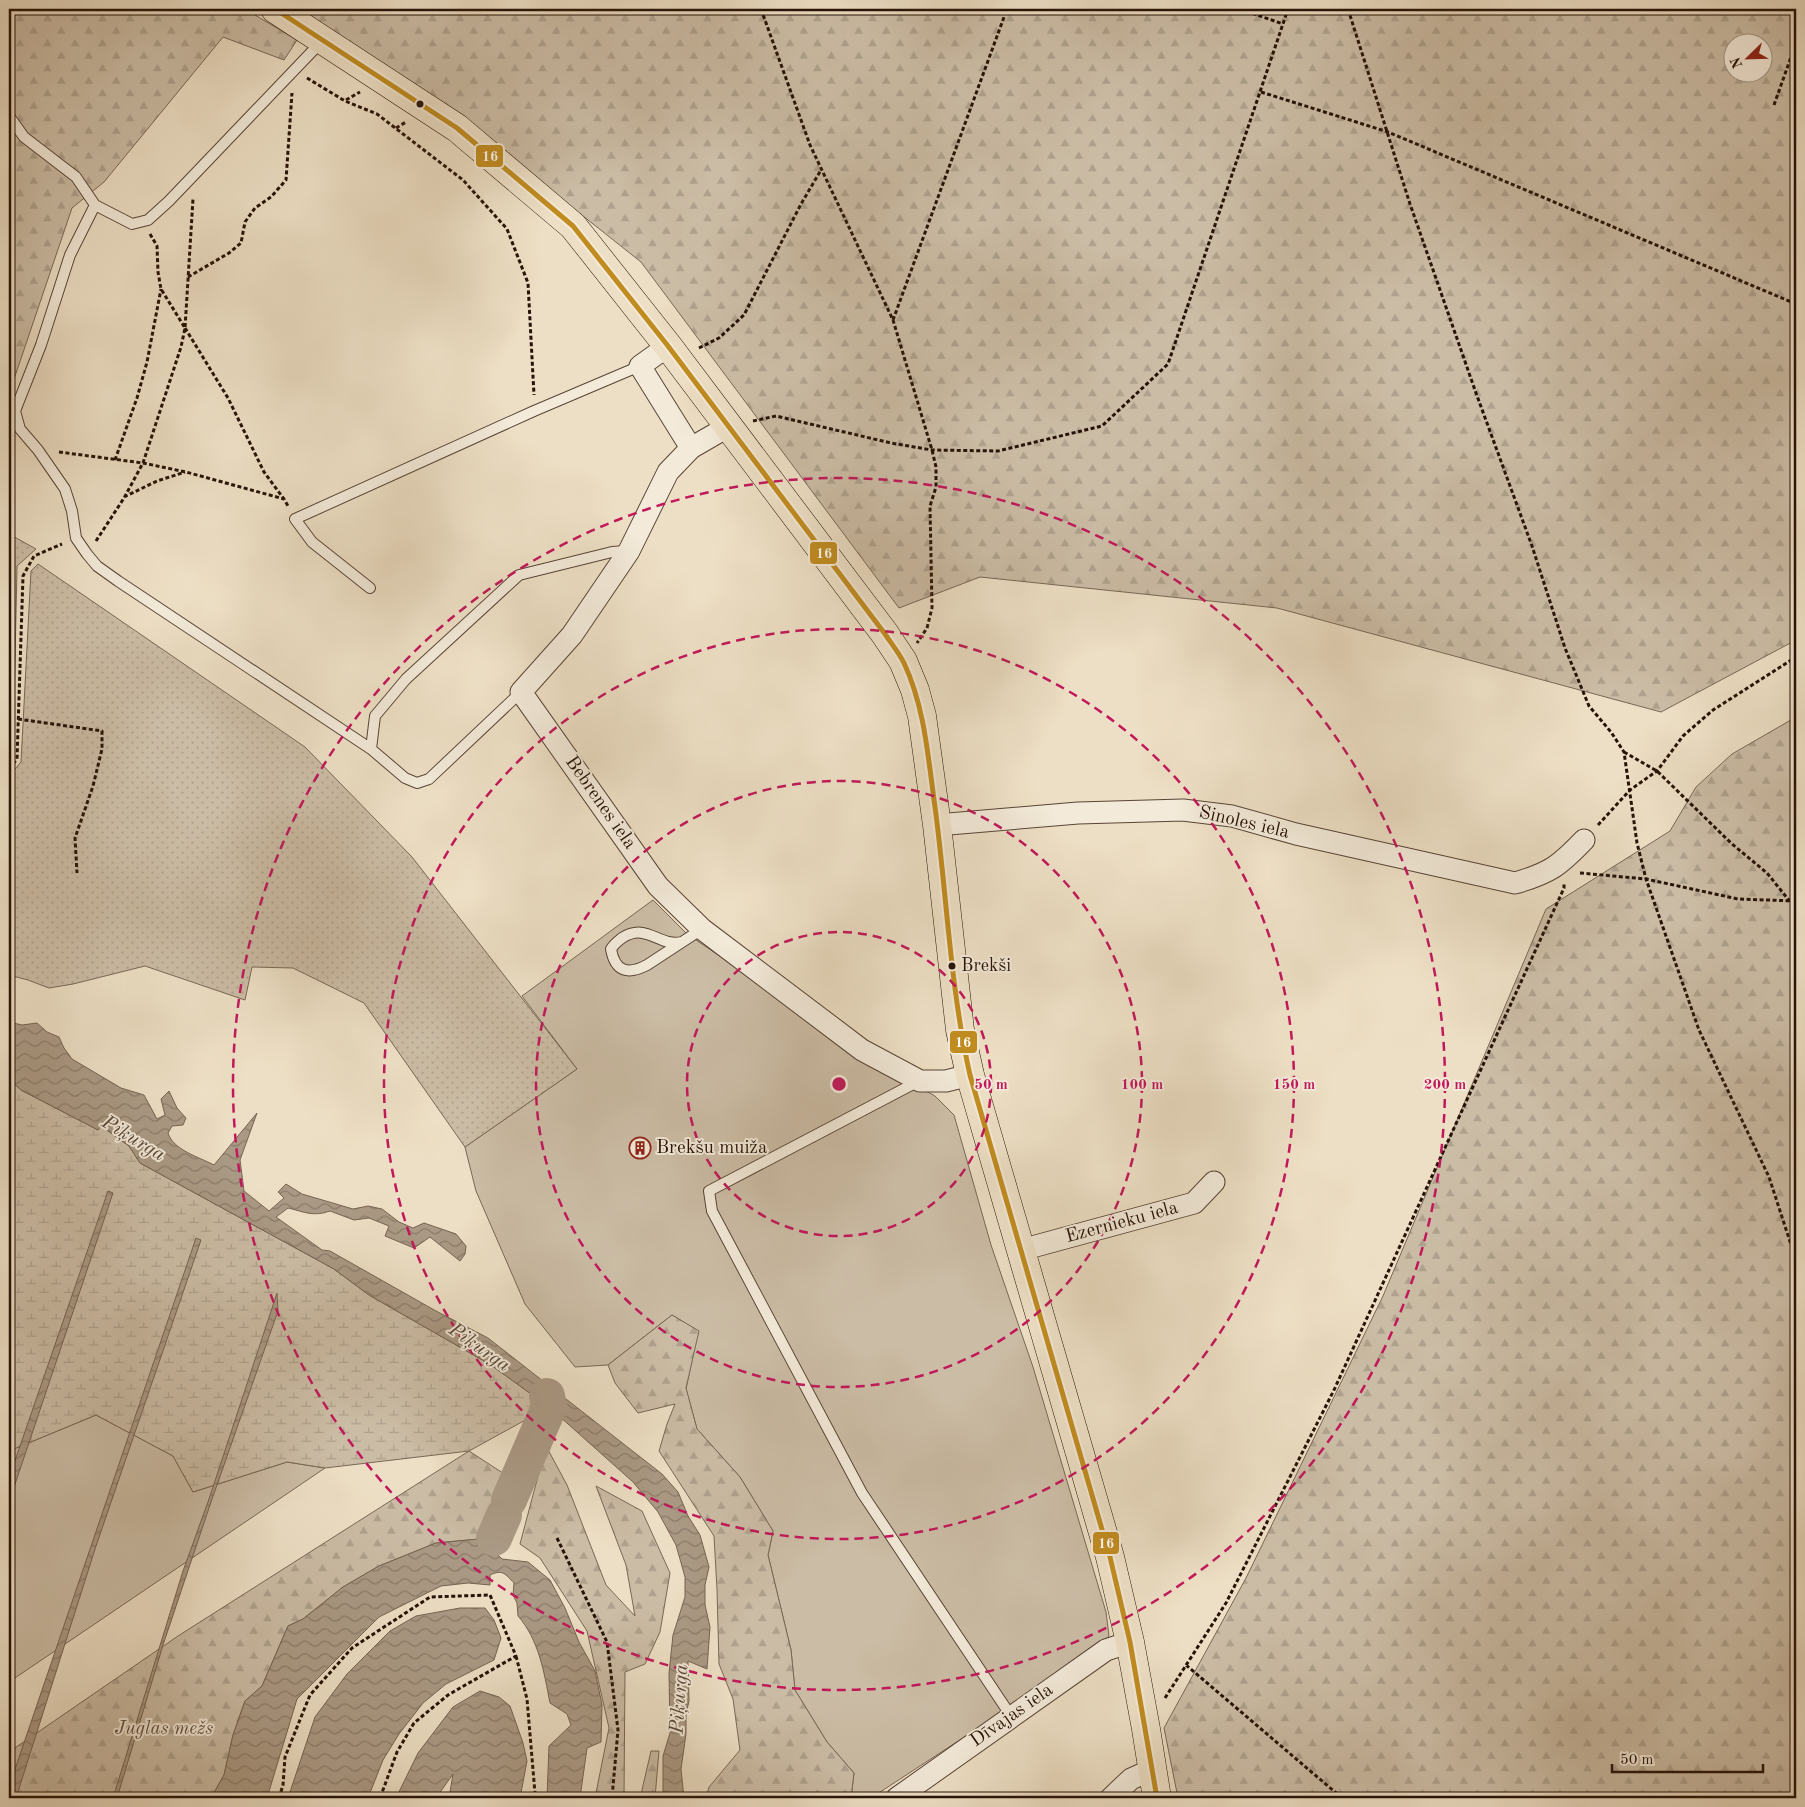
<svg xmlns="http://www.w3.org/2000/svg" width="1805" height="1807" viewBox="0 0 1805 1807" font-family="'Old Standard TT',serif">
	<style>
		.green { fill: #cbbca5; stroke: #796756 }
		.forest { fill: url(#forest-firs); stroke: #796756; fill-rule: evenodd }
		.wetland { fill: url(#wetland-marsh); stroke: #796756 }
		.garden { fill: url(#garden-dots); stroke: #796756 }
		.water { fill: url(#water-waves); stroke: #766352 }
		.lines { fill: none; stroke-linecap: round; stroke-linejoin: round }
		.river { stroke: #aa9984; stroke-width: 36 }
		.service-casing { stroke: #584536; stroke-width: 12 }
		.minor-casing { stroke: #584536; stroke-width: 23 }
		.primary-casing { stroke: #271207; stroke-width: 29 }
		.path { stroke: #271207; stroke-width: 3; stroke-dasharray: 4 2.5; stroke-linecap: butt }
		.service { stroke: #f3ead9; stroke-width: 10 }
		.minor { stroke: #f3ead9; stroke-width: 21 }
		.primary { stroke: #eddfc5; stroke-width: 28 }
		.bus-1-casing { stroke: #f3ead9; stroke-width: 9 }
		.bus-1 { stroke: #c18c1f; stroke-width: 5 }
		.ring { fill: none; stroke: #c2185b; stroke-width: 2.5; stroke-dasharray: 9 6 }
		.bus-dot { fill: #271207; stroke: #f3ead9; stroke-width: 2 }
		.labels { text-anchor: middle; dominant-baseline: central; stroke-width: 4; stroke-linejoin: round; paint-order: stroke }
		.bus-label { font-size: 18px; fill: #271207; stroke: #f3ead9; text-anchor: start }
		.street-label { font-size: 19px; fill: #271207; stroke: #f3ead9 }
		.poi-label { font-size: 19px; fill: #271207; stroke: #f3ead9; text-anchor: start }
		.park-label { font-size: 19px; font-style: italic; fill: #604e3e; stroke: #f3ead9 }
		.water-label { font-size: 20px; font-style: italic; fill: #5b4839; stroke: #f3ead9 }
		.centre { fill: #c2185b; stroke: #f3ead9; stroke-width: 2.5 }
		.ring-label { font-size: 15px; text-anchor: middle; font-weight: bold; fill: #c2185b; stroke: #f3ead9; stroke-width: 4; stroke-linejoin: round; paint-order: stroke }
		.line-badge { stroke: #f3ead9; stroke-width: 2 }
		.badge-label { font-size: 14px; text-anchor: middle; font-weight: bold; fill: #fff }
	</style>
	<defs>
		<pattern id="forest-firs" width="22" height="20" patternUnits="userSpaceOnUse" patternTransform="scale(1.25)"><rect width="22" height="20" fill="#cbbca5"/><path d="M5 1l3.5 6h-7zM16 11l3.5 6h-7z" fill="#aea18d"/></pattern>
		<pattern id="wetland-marsh" width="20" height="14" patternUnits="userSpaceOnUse" patternTransform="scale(1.25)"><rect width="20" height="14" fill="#cbbca5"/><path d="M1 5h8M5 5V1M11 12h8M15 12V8" fill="none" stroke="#aea18d"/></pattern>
		<pattern id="garden-dots" width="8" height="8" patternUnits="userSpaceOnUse" patternTransform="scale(1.25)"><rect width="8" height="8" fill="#cbbca5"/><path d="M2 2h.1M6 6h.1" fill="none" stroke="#aea18d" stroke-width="1.8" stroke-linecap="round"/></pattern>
		<pattern id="water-waves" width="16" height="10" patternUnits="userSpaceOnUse" patternTransform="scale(1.25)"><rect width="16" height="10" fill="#aa9984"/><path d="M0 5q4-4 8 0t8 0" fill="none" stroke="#8a7b6a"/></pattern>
	</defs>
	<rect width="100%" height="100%" fill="#eddfc5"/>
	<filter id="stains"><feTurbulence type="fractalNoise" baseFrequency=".004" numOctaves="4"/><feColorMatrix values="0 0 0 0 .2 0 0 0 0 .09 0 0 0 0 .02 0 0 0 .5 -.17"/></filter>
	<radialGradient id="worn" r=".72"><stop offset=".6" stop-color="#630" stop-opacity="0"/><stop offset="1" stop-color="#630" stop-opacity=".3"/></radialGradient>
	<path class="green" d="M653 900 687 934 894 1073 935 1096 954 1115 991 1245 1033 1367 1106 1612 1109 1636 1098 1646 995 1717 871 1798H851L854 1773 827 1742 795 1690 791 1650 768 1555 773 1531 740 1477 697 1429 686 1389 698 1331 672 1315 608 1365 575 1367 525 1304 476 1191 465 1147 577 1069 522 996Z
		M96 1415 173 1456 193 1492 287 1462 325 1468 9 1682V1451Z"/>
	<path class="forest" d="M9 9H245L297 40 284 60 223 37 104 182 72 208 11 388 9 402Z
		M293 9H1796V640L1661 712 1277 608 980 577 899 608 641 262 433 97ZM1732 42H1762V72H1732Z
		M1796 717V1798H1178L1164 1728 1246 1578 1383 1296 1546 909 1670 831 1696 787 1732 754Z
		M672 1315 699 1331 686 1388 697 1429 740 1477 773 1531 768 1555 791 1650 795 1690 827 1742 854 1773 851 1798H706L709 1787 740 1750 733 1699 719 1664 717 1589 714 1536 659 1451 667 1424 675 1404 638 1413 615 1383 608 1365Z
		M546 1446 567 1485 606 1585 635 1616 626 1565 596 1486 642 1511 670 1573 660 1632 645 1664 625 1672 624 1798H595L609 1728 587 1631 540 1558 520 1544Z
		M469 1451 509 1477 501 1528 479 1539 436 1543 379 1566 343 1587 303 1619 288 1626 262 1686 245 1701 233 1735 224 1775 211 1798H9V1752L178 1636Z
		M651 1751H659L655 1798H641L642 1790Z"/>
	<path class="wetland" d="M9 1079 21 1090 98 1130 100 1125 129 1146 140 1163 334 1269 369 1295 491 1365 549 1407 469 1451 325 1468 287 1462 193 1492 173 1456 96 1415 9 1451Z"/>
	<path class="garden" d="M9 534 36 549 17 566 13 756 9 761Z
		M38 564 305 747 412 857 577 1069 465 1147 364 1003 293 968 252 967 245 1000 145 966 73 984 49 988 28 980 9 975V776L21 762 31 571Z"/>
	<path class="water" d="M9 1022 22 1025 37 1023 47 1032 59 1037 64 1048 72 1059 121 1088 144 1095 157 1119 165 1115 161 1099 169 1091 177 1108 186 1118 183 1125 172 1126 168 1133C173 1150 199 1157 214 1165L257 1113 240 1160 244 1191 269 1211 284 1198 278 1192 286 1184 302 1194 353 1209 368 1206 382 1209 399 1222 413 1228 424 1223 456 1234 466 1246 465 1254 460 1261 430 1237 414 1248 385 1236 389 1226 369 1218 354 1220 330 1211C313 1217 305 1212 288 1208L276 1217 322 1250 330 1251 436 1311 488 1338 662 1474 678 1492 688 1516 700 1535 709 1567 705 1585V1605L710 1627 707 1669 688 1661 689 1701 686 1714V1734L681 1769 684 1798H663V1756L670 1733 669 1673 673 1635 685 1597V1577L676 1545 658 1512 633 1482 549 1407 491 1365 369 1295 334 1269 140 1163 129 1146 101 1126 98 1130 21 1090 9 1079Z
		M108 1191 113 1193 9 1502V1478Z
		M196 1238 201 1240 96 1546 16 1798H9V1787Z
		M277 1293 278 1311 211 1502 163 1645 117 1798H113L183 1571 209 1499Z
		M488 1534 494 1538 498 1545 495 1552 502 1559 528 1562 550 1580 565 1608 579 1642 595 1671 602 1705 601 1742 587 1748 580 1798H547L549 1746 571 1725 567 1714 550 1703C544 1672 539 1640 518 1616L517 1603 513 1595 514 1583C505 1574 503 1569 490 1575V1585L468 1583 441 1586 379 1617 297 1699 267 1798H211L224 1775 233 1735 245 1701 262 1686 288 1626 303 1619 343 1587 379 1566 436 1543 479 1539Z
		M460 1608H485L494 1620 501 1638 494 1660 446 1684 423 1703 399 1734 383 1760 368 1798H288L315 1717 347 1674 390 1631 416 1616Z
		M480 1691 499 1697 510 1706 523 1743 527 1761 520 1798H449L453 1774 436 1798H396L418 1753 453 1707Z"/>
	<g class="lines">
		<path class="river" d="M509 1500 549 1407 547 1396
			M494 1538 504 1515"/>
		<g class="service-casing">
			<path id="service" d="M9 116 24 137 76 177 95 205 132 224 148 220 169 201 323 40
				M95 205 70 255 41 345 15 411 20 429 38 450 65 489 72 511 76 538 87 554 97 566 118 581 371 749
				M370 588 312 542 295 519 534 411 640 366
				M521 692 429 779 417 783 405 778 371 749 375 716 406 679 519 575 612 552 627 551
				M682 942C658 947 647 922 622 938 617 942 614 944 611 949 615 972 628 975 647 965L702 929
				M919 1081 709 1191 712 1211 862 1493 1011 1716"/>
		</g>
		<g class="minor-casing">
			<path id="minor" d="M668 346 640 366 691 448
				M729 426 691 448 668 472 629 551 572 635 521 692 658 886 702 929 862 1050 920 1081H946L970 1075
				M937 825 1078 813 1183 810 1232 816 1296 834 1515 883C1550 873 1559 866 1584 840
				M1021 1250 1194 1203 1214 1182
				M897 1798 1106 1650 1130 1642
				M1111 1798 1131 1779 1151 1770"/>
		</g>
		<g class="primary-casing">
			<path id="primary" d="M275 9 457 128 573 226 668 346 885 634 903 661 915 690 922 716 937 825 960 1030 970 1075 1110 1557 1130 1642 1146 1729 1157 1798"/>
		</g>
		<path class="path" d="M761 9 810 145 893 320 932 450 936 467V487L930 506 932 608 927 628 917 643
			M1240 9 1283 24
			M1348 9 1410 204 1476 393 1532 546 1565 648 1589 706 1611 732 1624 752 1637 843 1646 879 1699 1030 1769 1177 1796 1260
			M307 78 345 101 377 114 463 180 507 229 528 283 534 395
			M1261 92 1388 132 1796 304
			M346 100 360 92
			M1774 105 1796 43
			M396 128 406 122
			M150 234 157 246 158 272 161 289 185 328 193 199
			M188 277 229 253 241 243 245 222 255 208 271 197 286 180 292 93
			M893 320 1007 9
			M185 328 228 398 264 472 284 499
			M699 348 719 338 744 315 801 204 821 170
			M753 421 776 416 891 443 932 450 998 451 1102 426 1168 364 1288 9
			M59 452 143 463 186 472 284 499 288 506
			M115 460 137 398 147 362 161 289
			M124 497 157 481 185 472
			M96 541 124 498 143 463 181 347 185 328
			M18 719 102 731V749L93 786 75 838 77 873
			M1624 752 1657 771 1732 844 1767 873 1796 909
			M9 769 17 759 23 576 34 556 62 544
			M1598 825 1630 790 1657 771 1683 736 1713 710 1796 657
			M1580 873 1646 879 1738 899 1796 901
			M557 1538 607 1642 618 1730 612 1798
			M516 1656 527 1699 535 1793 532 1798
			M1186 1665 1342 1798
			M1165 1698 1226 1603 1334 1390 1564 888V883
			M279 1798 283 1785 285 1757 310 1695 352 1648 430 1597 490 1595 516 1656 448 1695 414 1723 397 1752 380 1798"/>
		<use href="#service" class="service"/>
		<use href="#minor" class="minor"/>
		<use href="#primary" class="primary"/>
		<g class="bus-1-casing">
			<path id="bus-1" d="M275 9 457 128 573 226 668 346 885 634C891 643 899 653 904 663 925 708 928 758 935 807 947 896 950 987 970 1075L1110 1557 1130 1642 1157 1798"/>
		</g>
		<use href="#bus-1" class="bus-1"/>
	</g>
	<g class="ring">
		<circle cx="839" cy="1084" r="152"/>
		<circle cx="839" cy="1084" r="303"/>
		<circle cx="839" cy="1084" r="455"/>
		<circle cx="839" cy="1084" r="606"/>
	</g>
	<defs>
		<g id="building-ring" transform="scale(1.125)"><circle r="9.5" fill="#f3ead9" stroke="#8f2418" stroke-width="1.5"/><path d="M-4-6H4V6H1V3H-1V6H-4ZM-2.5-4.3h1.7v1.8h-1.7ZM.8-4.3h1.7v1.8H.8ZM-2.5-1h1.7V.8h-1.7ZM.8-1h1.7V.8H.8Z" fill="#8f2418"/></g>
	</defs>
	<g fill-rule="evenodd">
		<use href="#building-ring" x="640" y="1148"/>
	</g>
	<g class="bus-dot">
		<circle cx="420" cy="104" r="4.5"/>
		<circle cx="952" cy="966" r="4.5"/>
	</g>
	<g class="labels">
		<g class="bus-label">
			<text x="961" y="966">Brekši</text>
		</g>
		<g class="street-label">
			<text transform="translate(600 803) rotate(55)">Bebrenes iela</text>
			<text transform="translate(1244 823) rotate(13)">Sinoles iela</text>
			<text transform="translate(1122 1223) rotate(-15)">Ezernieku iela</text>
			<text transform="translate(1012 1716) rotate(-35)">Dīvajas iela</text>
		</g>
		<g class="poi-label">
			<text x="656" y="1148">Brekšu muiža</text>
		</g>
		<g class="park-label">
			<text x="164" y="1729">Juglas mežs</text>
		</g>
		<g class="water-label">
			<text transform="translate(133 1139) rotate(31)">Piķurga</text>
			<text transform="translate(479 1348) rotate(35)">Piķurga</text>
			<text transform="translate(680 1699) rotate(-86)">Piķurga</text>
		</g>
	</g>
	<circle cx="839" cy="1084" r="8" class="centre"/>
	<g class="ring-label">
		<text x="991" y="1089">50 m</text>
		<text x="1142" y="1089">100 m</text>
		<text x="1294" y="1089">150 m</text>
		<text x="1445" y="1089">200 m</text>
	</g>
	<g class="line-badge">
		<rect x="475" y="144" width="29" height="24" rx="5" fill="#c18c1f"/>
		<rect x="809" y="541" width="29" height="24" rx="5" fill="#c18c1f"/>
		<rect x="949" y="1030" width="29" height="24" rx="5" fill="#c18c1f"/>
		<rect x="1092" y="1531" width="28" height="24" rx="5" fill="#c18c1f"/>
	</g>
	<g class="badge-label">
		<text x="490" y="161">16</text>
		<text x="824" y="558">16</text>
		<text x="963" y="1047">16</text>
		<text x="1106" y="1548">16</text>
	</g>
	<rect width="1805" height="1807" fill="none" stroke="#eddfc5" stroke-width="30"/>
	<rect x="10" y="10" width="1785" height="1787" fill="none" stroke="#271207" stroke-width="2.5"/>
	<rect x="15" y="15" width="1775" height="1777" fill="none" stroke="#271207"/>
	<g transform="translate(1748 58) rotate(247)"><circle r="24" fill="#f3ead9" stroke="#a19485"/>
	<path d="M0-4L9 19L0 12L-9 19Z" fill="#8f2418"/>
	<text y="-8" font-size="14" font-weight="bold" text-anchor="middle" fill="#271207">N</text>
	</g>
	<path d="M1612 1764v8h151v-8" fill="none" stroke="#271207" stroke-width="2.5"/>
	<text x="1620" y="1764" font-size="15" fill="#271207" stroke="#f3ead9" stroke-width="4" paint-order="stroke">50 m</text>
	<rect width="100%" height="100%" filter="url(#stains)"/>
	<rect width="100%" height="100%" fill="url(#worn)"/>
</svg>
